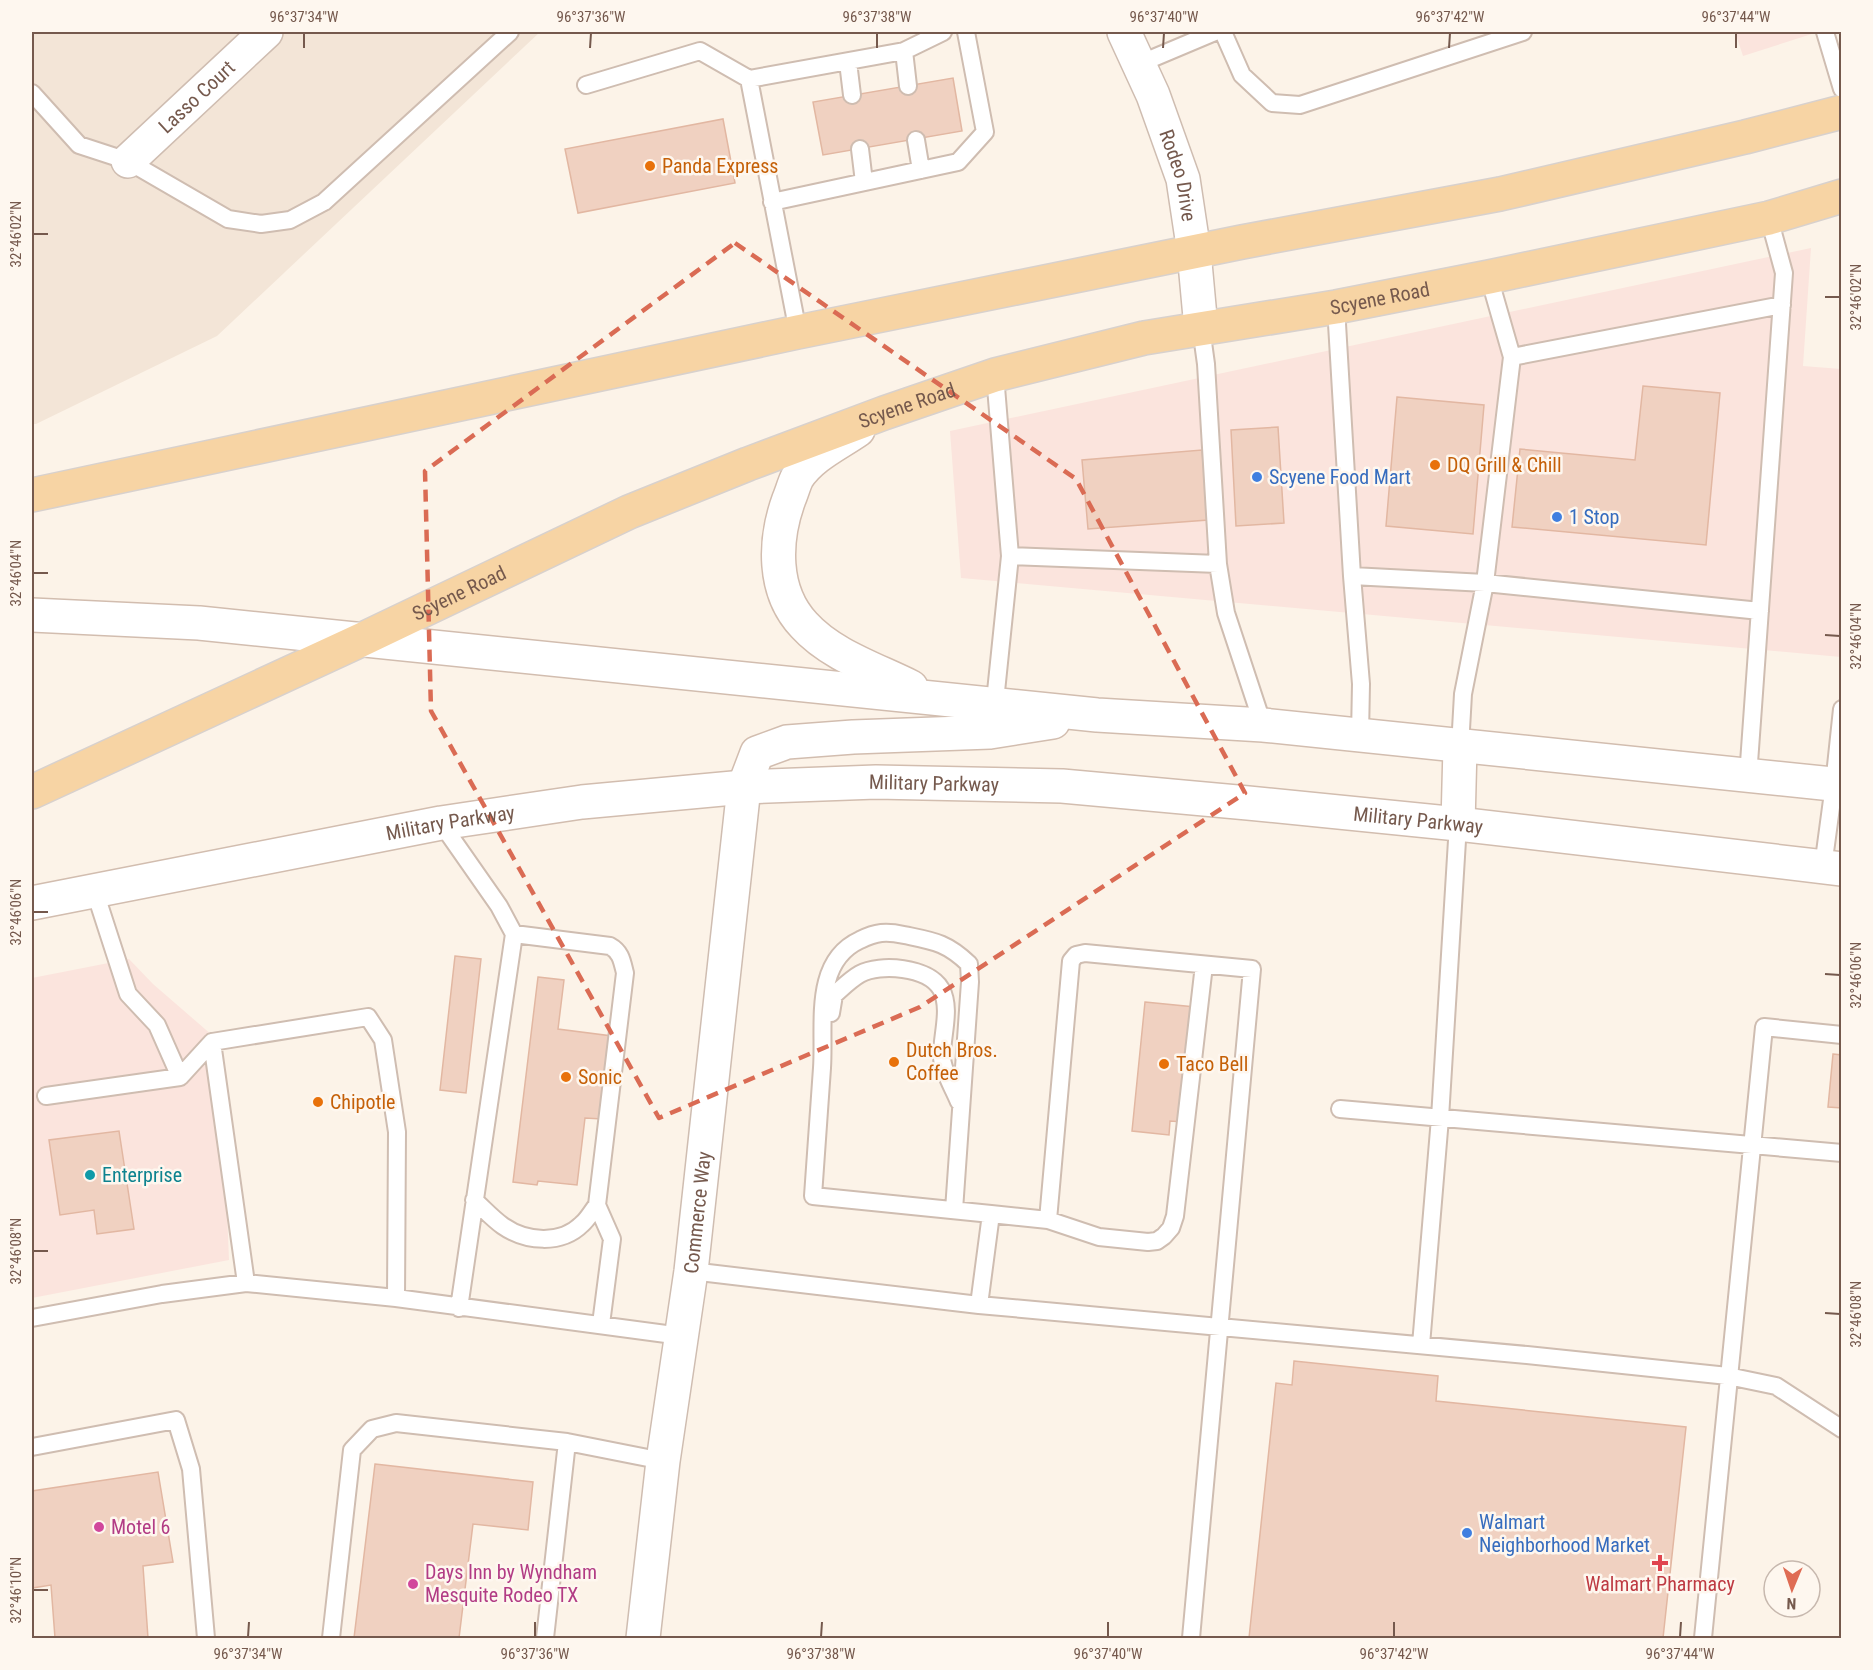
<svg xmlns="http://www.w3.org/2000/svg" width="1873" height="1670" viewBox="0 0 1873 1670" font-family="'Roboto Condensed',sans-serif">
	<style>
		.residential { fill: #f3e5d7 }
		.commercial { fill: #fbe4dd }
		.building { fill: #f0d1c1; stroke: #e2b7a2; stroke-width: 1.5 }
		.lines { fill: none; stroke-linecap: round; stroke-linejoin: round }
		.service-casing { stroke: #cfbdb1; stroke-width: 20 }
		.minor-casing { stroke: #cfbdb1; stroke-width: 36 }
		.tertiary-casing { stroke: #cfbdb1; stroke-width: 36 }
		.secondary-casing { stroke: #d2bdaf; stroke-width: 36 }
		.primary-casing { stroke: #d8d1cd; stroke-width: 36 }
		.service { stroke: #fff; stroke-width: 16 }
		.minor { stroke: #fff; stroke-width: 33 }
		.tertiary { stroke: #fff; stroke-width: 33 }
		.secondary { stroke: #fff; stroke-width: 33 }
		.primary { stroke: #f7d4a4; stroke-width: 33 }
		.marked { fill: none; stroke: #da6b54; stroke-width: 4.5; stroke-dasharray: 12 8; stroke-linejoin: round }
		.ticks { fill: none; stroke: #75594d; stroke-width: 2 }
		.food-dot { fill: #e8710a; stroke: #fef7ef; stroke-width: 2 }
		.shop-dot { fill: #3f7fe0; stroke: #fef7ef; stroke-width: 2 }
		.culture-dot { fill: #0f9aa8; stroke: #fef7ef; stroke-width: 2 }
		.hotel-dot { fill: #d1479c; stroke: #fef7ef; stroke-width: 2 }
		.health-dot { fill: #e0444e; stroke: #fef7ef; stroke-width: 2 }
		.labels { text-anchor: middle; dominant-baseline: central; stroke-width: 5; stroke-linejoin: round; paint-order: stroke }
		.street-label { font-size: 20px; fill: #75594d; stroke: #fef7ef }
		.food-label { font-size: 20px; fill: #c56008; stroke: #fef7ef; text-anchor: start }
		.shop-label { font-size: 20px; fill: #366cbe; stroke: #fef7ef; text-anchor: start }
		.culture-label { font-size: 20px; fill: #0d838f; stroke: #fef7ef; text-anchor: start }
		.hotel-label { font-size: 20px; fill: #b23c85; stroke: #fef7ef; text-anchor: start }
		.health-label { font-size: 20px; fill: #be3a42; stroke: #fef7ef }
		.neatline { fill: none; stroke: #75594d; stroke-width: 2 }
		.ticks-label { font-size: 15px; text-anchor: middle; fill: #75594d }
	</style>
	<rect width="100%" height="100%" fill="#fcf3e8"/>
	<path class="residential" d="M32 32H540L217 336 36 424H32Z"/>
	<path class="commercial" d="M1735 32H1818L1743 56Z
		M1811 248 1803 366 1841 369V657L961 578 950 431Z
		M129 959 153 984 220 1042 229 1260 32 1298V978Z"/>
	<path class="building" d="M953 78 962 131 823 155 813 102Z
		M723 119 735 183 578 213 565 149Z
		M1643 386 1720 393 1706 545 1512 527 1520 449 1635 460Z
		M1397 397 1484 405 1473 534 1386 526Z
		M1278 427 1284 523 1236 526 1231 430Z
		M1202 450 1208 520 1088 529 1082 460Z
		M455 956 481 959 466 1093 440 1090Z
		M538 977 564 980 558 1029 612 1036 602 1119 585 1118 577 1185 538 1181 537 1185 513 1182Z
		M1145 1002 1195 1007 1183 1122 1170 1121 1169 1135 1132 1131Z
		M1833 1054 1842 1055V1108L1828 1107Z
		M119 1131 134 1229 97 1234 94 1210 60 1215 49 1140Z
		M1294 1361 1438 1376 1436 1401 1686 1427 1663 1638H1249L1276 1383 1292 1385Z
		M375 1464 533 1482 528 1530 473 1524 459 1638H354Z
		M158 1472 173 1562 143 1566 148 1638H55L51 1585 32 1588V1491Z"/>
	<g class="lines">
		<g class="service-casing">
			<path id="service" d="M1223 32 1242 75 1272 103 1300 105 1523 32
				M1825 32 1842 89
				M904 51 908 86
				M848 62 852 95
				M1139 64 1215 32
				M586 85 700 51 749 79
				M32 93 79 145 128 161 228 219 261 224 290 220 324 202 510 32
				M916 140 921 170
				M860 149 864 182
				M772 202 958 162 985 132 966 32
				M1489 277 1512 357 1782 305
				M1336 307 1352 576 1361 684 1360 735
				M1201 328 1206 364 1218 564 1226 613 1263 725
				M798 332 749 79 904 51 943 32
				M1010 556 1218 564
				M1352 576 1485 583 1760 611
				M994 711 1010 556 995 375
				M1460 747 1463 694 1485 583 1512 357
				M1748 777 1784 273 1769 218
				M441 823 499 906 514 934 459 1308
				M1823 867 1834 785 1842 709
				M514 934 610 946C621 952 622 961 625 973L597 1205 612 1239 601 1324
				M831 1013 834 995C842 988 851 979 860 974 880 963 928 967 941 989 952 1009 941 1037 942 1058 943 1072 954 1089 959 1102
				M212 1042 246 1283
				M180 1077 212 1042 368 1017 383 1040 397 1132 396 1298
				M46 1096 180 1077 157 1025 128 994 95 892
				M1340 1109 1842 1153
				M474 1200C484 1209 493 1219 503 1226 526 1242 561 1245 582 1224 588 1219 592 1211 597 1205
				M954 1210 970 982 969 964C946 942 933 941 904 935 886 931 876 932 860 940 812 962 825 1025 822 1068 819 1111 816 1154 813 1196L991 1214
				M1048 1220 1099 1237 1148 1242 1157 1241 1164 1236 1171 1228 1175 1216 1204 965
				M691 1271 979 1305 1527 1355 1728 1376 1776 1386 1842 1429
				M979 1305 991 1214 1048 1220 1071 961 1076 955 1085 953 1252 969 1191 1638
				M32 1318 162 1294 246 1283 396 1298 681 1336
				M1421 1345 1440 1118 1458 824
				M32 1447 176 1420 191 1469 206 1638
				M331 1638 352 1450 372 1429 396 1423 567 1442 663 1461
				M545 1638 567 1442
				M1703 1638 1764 1027 1842 1035"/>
		</g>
		<g class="minor-casing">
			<g id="minor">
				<path id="s1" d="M128 161 266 32"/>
				<path id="s2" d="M643 1638 663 1461 691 1271 744 787"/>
			</g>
		</g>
		<g class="tertiary-casing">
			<g id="tertiary">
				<path id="s3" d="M1124 32 1153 95 1183 179 1194 252 1201 328"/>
			</g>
		</g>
		<g class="secondary-casing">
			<g id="secondary">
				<path d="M858 430C838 444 811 456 797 478 794 484 792 492 789 499 774 540 772 591 804 625 831 655 875 669 911 687"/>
				<path d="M32 615 199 623 1097 715 1263 725 1842 785"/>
				<path d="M744 787 757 753 787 742 853 737 990 732 1053 722"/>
				<path d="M1458 824 1460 747"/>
				<path id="s4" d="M32 903 441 823 582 802 744 787 876 782 1062 786 1248 803 1458 824 1842 869"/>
			</g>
		</g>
		<g class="primary-casing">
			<g id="primary">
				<path d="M32 495 798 332 1242 242 1500 194 1745 137 1842 112"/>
				<path id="s5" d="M32 792 361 640 629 512 748 464 884 413 995 375 1144 338 1336 307 1489 277 1769 218 1842 196"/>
			</g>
		</g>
		<use href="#service" class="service"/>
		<use href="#minor" class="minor"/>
		<use href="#tertiary" class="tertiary"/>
		<use href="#secondary" class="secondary"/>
		<use href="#primary" class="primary"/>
	</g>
	<path class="marked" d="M735 243 1076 479 1245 793 920 1007 659 1118 431 711 425 471Z"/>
	<path class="ticks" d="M304 48V33M590 48 591 33M877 48V33M1163 48 1164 33M1449 48 1450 33M1736 48V33M33 234H48M1825 297H1840M33 573H48M1825 635 1840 636M33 912H48M1825 974 1840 975M33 1251H48M1825 1313 1840 1314M33 1590H48M248 1637 249 1622M535 1637V1622M821 1637 822 1622M1108 1637V1622M1394 1637V1622M1680 1637 1681 1622"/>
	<g class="food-dot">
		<circle cx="650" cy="166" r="6"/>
		<circle cx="1435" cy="465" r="6"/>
		<circle cx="894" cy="1062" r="6"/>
		<circle cx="1164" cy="1064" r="6"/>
		<circle cx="566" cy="1077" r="6"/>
		<circle cx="318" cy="1102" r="6"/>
	</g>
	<g class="shop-dot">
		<circle cx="1257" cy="477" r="6"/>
		<circle cx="1557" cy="517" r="6"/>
		<circle cx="1467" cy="1533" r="6"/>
	</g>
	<circle class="culture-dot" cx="90" cy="1175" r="6"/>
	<g class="hotel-dot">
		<circle cx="99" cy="1527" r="6"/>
		<circle cx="413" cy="1584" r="6"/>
	</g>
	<path class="health-dot" d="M1657 1554h6v6h6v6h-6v6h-6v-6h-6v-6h6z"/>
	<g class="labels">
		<g class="street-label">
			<text stroke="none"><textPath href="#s1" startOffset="94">Lasso Court</textPath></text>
			<text stroke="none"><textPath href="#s3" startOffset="154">Rodeo Drive</textPath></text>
			<text stroke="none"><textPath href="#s5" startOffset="1443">Scyene Road</textPath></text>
			<text stroke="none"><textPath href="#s5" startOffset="957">Scyene Road</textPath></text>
			<text stroke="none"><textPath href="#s5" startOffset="471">Scyene Road</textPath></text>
			<text stroke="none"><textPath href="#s4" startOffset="912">Military Parkway</textPath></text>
			<text stroke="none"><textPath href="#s4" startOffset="1398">Military Parkway</textPath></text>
			<text stroke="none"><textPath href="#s4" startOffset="426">Military Parkway</textPath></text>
			<text stroke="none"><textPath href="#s2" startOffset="429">Commerce Way</textPath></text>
		</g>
		<g class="food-label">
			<text x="662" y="166">Panda Express</text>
			<text x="1447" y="465">DQ Grill &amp; Chill</text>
			<text x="906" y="1050">Dutch Bros.<tspan x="906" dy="23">Coffee</tspan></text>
			<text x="1176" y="1064">Taco Bell</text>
			<text x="578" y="1077">Sonic</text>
			<text x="330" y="1102">Chipotle</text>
		</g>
		<g class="shop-label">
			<text x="1269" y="477">Scyene Food Mart</text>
			<text x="1569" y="517">1 Stop</text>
			<text x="1479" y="1522">Walmart<tspan x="1479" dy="23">Neighborhood Market</tspan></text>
		</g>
		<g class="culture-label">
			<text x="102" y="1175">Enterprise</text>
		</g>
		<g class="hotel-label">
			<text x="111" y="1527">Motel 6</text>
			<text x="425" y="1572">Days Inn by Wyndham<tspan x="425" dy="23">Mesquite Rodeo TX</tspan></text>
		</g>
		<g class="health-label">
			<text x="1660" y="1584">Walmart Pharmacy</text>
		</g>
	</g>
	<rect width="1873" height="1670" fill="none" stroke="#fef7ef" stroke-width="66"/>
	<g transform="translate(1792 1589) rotate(182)"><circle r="28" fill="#fef7ef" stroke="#c7b8ae" stroke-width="1.5"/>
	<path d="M0-4.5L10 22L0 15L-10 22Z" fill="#df6c54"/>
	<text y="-9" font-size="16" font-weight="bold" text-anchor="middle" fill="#75594d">N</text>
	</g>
	<rect x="33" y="33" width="1807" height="1604" class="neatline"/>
	<g class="ticks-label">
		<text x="304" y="22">96°37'34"W</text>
		<text x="591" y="22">96°37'36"W</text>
		<text x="877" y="22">96°37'38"W</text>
		<text x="1164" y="22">96°37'40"W</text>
		<text x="1450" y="22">96°37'42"W</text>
		<text x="1736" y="22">96°37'44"W</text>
		<text transform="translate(16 234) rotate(-90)" y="5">32°46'02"N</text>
		<text transform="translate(1856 297) rotate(-90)" y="5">32°46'02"N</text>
		<text transform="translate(16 573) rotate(-90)" y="5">32°46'04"N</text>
		<text transform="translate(1856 636) rotate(-90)" y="5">32°46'04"N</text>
		<text transform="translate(16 912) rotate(-90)" y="5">32°46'06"N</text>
		<text transform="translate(1856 975) rotate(-90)" y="5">32°46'06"N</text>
		<text transform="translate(16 1251) rotate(-90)" y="5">32°46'08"N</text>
		<text transform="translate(1856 1314) rotate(-90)" y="5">32°46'08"N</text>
		<text transform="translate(16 1590) rotate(-90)" y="5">32°46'10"N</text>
		<text x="248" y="1659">96°37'34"W</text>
		<text x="535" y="1659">96°37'36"W</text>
		<text x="821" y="1659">96°37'38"W</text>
		<text x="1108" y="1659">96°37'40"W</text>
		<text x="1394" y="1659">96°37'42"W</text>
		<text x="1680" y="1659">96°37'44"W</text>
	</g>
</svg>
